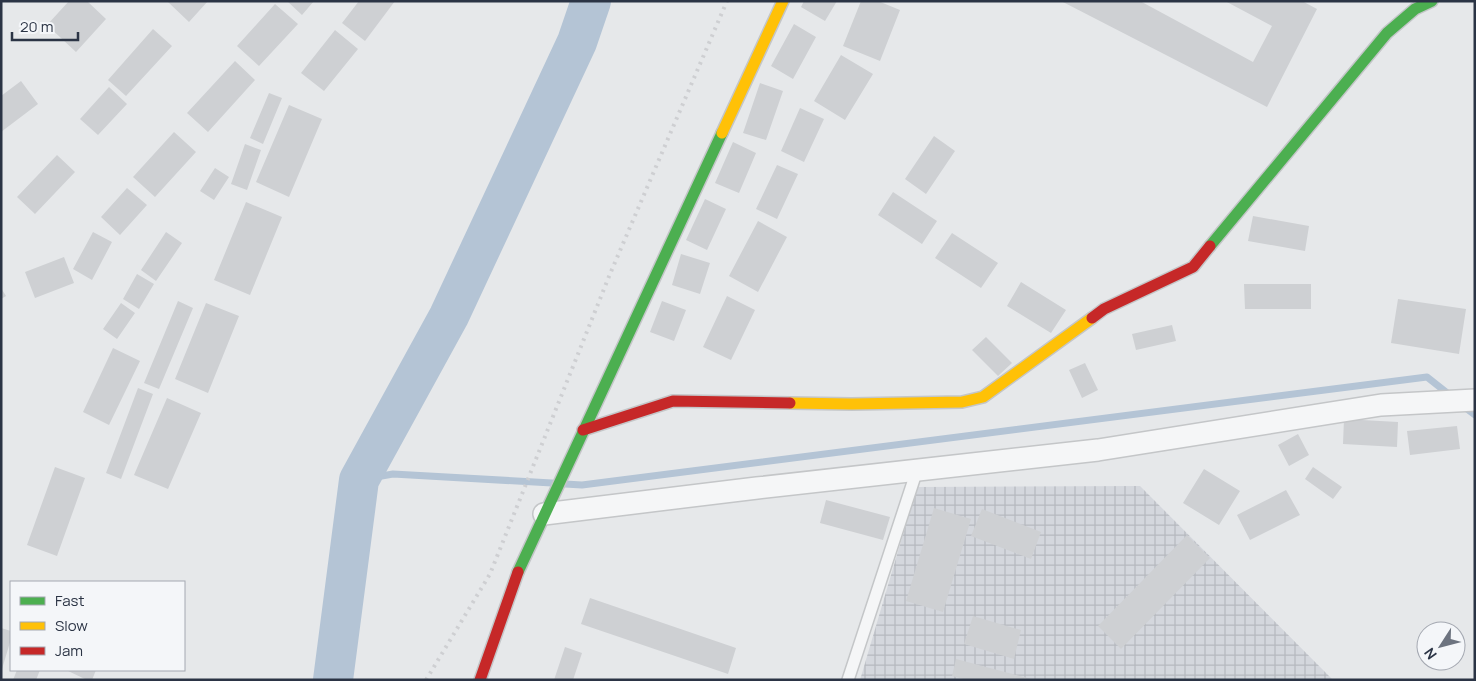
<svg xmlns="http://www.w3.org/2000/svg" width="1476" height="681" viewBox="0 0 1476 681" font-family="Manrope,sans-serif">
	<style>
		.industrial { fill: url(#industrial-grid) }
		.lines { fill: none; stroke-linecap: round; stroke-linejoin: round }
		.stream { stroke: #b4c4d5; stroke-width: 7 }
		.river { stroke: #b4c4d5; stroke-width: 40 }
		.building { fill: #ced0d3 }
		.lane-casing { stroke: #c4c6c8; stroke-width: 14 }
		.street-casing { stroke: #c4c6c8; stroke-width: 24 }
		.fast-casing { stroke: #c4c6c8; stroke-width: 14 }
		.slow-casing { stroke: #c4c6c8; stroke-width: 14 }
		.jam-casing { stroke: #c4c6c8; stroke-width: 14 }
		.lane { stroke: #f5f6f7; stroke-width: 11 }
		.street { stroke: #f5f6f7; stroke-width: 21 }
		.fast { stroke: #4caf50; stroke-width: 11 }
		.slow { stroke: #ffc107; stroke-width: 11 }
		.jam { stroke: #c62828; stroke-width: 11 }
		.rail { stroke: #cecfd2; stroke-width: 4; stroke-dasharray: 2.5 5; stroke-linecap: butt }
	</style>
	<defs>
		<pattern id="industrial-grid" width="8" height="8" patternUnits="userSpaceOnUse" patternTransform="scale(1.25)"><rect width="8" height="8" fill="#d4d7dd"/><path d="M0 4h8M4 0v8" fill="none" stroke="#b6b9bf"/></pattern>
	</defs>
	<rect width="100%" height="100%" fill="#e6e8ea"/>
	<path class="industrial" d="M1140 486 1333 680H860L917 487Z"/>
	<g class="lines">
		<path class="stream" d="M1463 406 1475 415
			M359 480 393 474 552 483
			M565 484 582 485 1427 377 1451 396"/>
		<path class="river" d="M333 680 359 480 449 316 577 42 591 1"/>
	</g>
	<path class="building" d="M69 1H87L106 19 76 52 47 25Z
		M169 1H208L189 22 168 2Z
		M287 1H314L302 15Z
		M359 1H395L365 41 342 23Z
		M804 1H837L825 21 801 7Z
		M861 1H878L900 10 880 61 843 46Z
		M1061 1H1140L1253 62 1272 26 1225 1H1302L1317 9 1267 107Z
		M275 4 298 24 259 66 237 46Z
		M794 24 816 37 793 79 771 66Z
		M153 29 172 46 126 96 108 80Z
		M335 30 358 49 324 91 301 73Z
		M841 55 873 74 845 120 814 101Z
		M235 61 255 80 208 132 187 113Z
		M21 81 38 104 1 132V96Z
		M760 83 783 91 766 140 743 133Z
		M109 87 127 104 98 135 80 119Z
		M269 93 282 98 263 144 250 138Z
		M289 105 322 119 289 197 256 182Z
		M800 108 824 119 804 162 781 151Z
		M174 132 196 152 155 197 133 177Z
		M934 136 955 151 926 194 905 179Z
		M733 142 756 153 739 193 715 183Z
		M245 144 261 150 247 190 231 184Z
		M57 155 75 172 35 214 17 197Z
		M777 165 798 174 777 219 756 209Z
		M215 168 229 177 214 200 200 191Z
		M127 188 147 205 120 235 101 217Z
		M893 192 937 221 922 244 878 215Z
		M705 199 726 209 707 250 686 240Z
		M246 202 282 217 250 295 214 280Z
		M1253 216 1309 226 1305 251 1248 241Z
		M758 221 787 237 758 292 729 276Z
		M93 232 112 242 92 280 73 269Z
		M166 232 182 243 156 281 141 270Z
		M952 233 998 263 981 288 935 258Z
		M681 254 710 263 700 294 672 285Z
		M64 257 74 283 35 298 25 272Z
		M137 274 154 284 139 309 123 299Z
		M1021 282 1066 310 1051 333 1007 306Z
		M1244 284H1311V309H1245Z
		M1 288 6 296 1 299Z
		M727 296 755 310 731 360 703 347Z
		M1398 299 1466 309 1459 354 1391 343Z
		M178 301 193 308 159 389 144 383Z
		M662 301 686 310 674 341 650 332Z
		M121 303 135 313 117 339 103 329Z
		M206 303 239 316 208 393 175 379Z
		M1172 325 1176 341 1136 350 1132 334Z
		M986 337 1012 363 998 376 972 350Z
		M113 348 140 361 109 425 83 412Z
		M1085 363 1098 390 1082 398 1069 370Z
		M138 388 153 394 121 479 106 473Z
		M167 398 201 413 168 489 134 475Z
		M1344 419 1398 422 1397 447 1343 444Z
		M1457 426 1460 449 1410 455 1407 431Z
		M1298 434 1309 455 1289 466 1278 445Z
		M55 467 85 478 57 556 27 545Z
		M1313 467 1342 487 1333 499 1305 479Z
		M1204 469 1240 491 1219 525 1183 503Z
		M1286 490 1300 515 1250 540 1237 515Z
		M826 500 890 517 883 540 820 523Z
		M934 508 971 519 943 612 906 601Z
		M982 509 1041 532 1031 559 971 536Z
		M1187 535 1210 558 1121 649 1098 626Z
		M590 598 736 648 728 674 581 624Z
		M973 616 1021 630 1014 659 964 644Z
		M1 628 11 631V639L2 669Z
		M565 647 582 653 573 680H554Z
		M956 659 1031 679V680H967L952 676Z
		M17 670H40L36 680H13Z
		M66 670H96L92 680H87Z"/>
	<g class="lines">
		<g class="lane-casing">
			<path id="lane" d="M848 680 917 470"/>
		</g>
		<g class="street-casing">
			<path id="street" d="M544 514 757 488 1098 450 1381 405 1475 400"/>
		</g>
		<g class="fast-casing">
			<path id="fast" d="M1210 246 1387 33 1415 9 1432 1
				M518 572 722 133"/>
		</g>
		<g class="slow-casing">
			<path id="slow" d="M722 133 783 1
				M790 403 852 404 962 402 983 397 1092 318"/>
		</g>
		<g class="jam-casing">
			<path id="jam" d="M1092 318 1104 309 1193 267 1210 246
				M583 430 673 401 790 403
				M480 680 518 572"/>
		</g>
		<use href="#lane" class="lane"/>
		<use href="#street" class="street"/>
		<use href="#fast" class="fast"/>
		<use href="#slow" class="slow"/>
		<use href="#jam" class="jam"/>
		<path class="rail" d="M426 680 490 574 610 274 727 1"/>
	</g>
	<rect width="1476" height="681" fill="none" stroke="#2b3445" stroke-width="5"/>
	<rect x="10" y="581" width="175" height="90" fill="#f4f6f9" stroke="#a4a8b1"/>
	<rect x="20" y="597" width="25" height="8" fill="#4caf50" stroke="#a4a8b1"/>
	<text x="55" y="606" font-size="15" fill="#2b3445">Fast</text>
	<rect x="20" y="622" width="25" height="8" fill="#ffc107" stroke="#a4a8b1"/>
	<text x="55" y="631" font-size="15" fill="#2b3445">Slow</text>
	<rect x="20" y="647" width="25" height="8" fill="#c62828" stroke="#a4a8b1"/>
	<text x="55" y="656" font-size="15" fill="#2b3445">Jam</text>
	<g transform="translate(1441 646) rotate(234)"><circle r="24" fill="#f4f6f9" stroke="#a4a8b1"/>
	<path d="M0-4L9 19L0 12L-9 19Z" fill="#6c737f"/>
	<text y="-8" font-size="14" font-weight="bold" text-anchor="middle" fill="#2b3445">N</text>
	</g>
	<path d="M12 32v8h66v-8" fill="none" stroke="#2b3445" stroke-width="2.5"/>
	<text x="20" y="32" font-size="15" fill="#2b3445" stroke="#f4f6f9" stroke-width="4" paint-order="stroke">20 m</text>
</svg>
